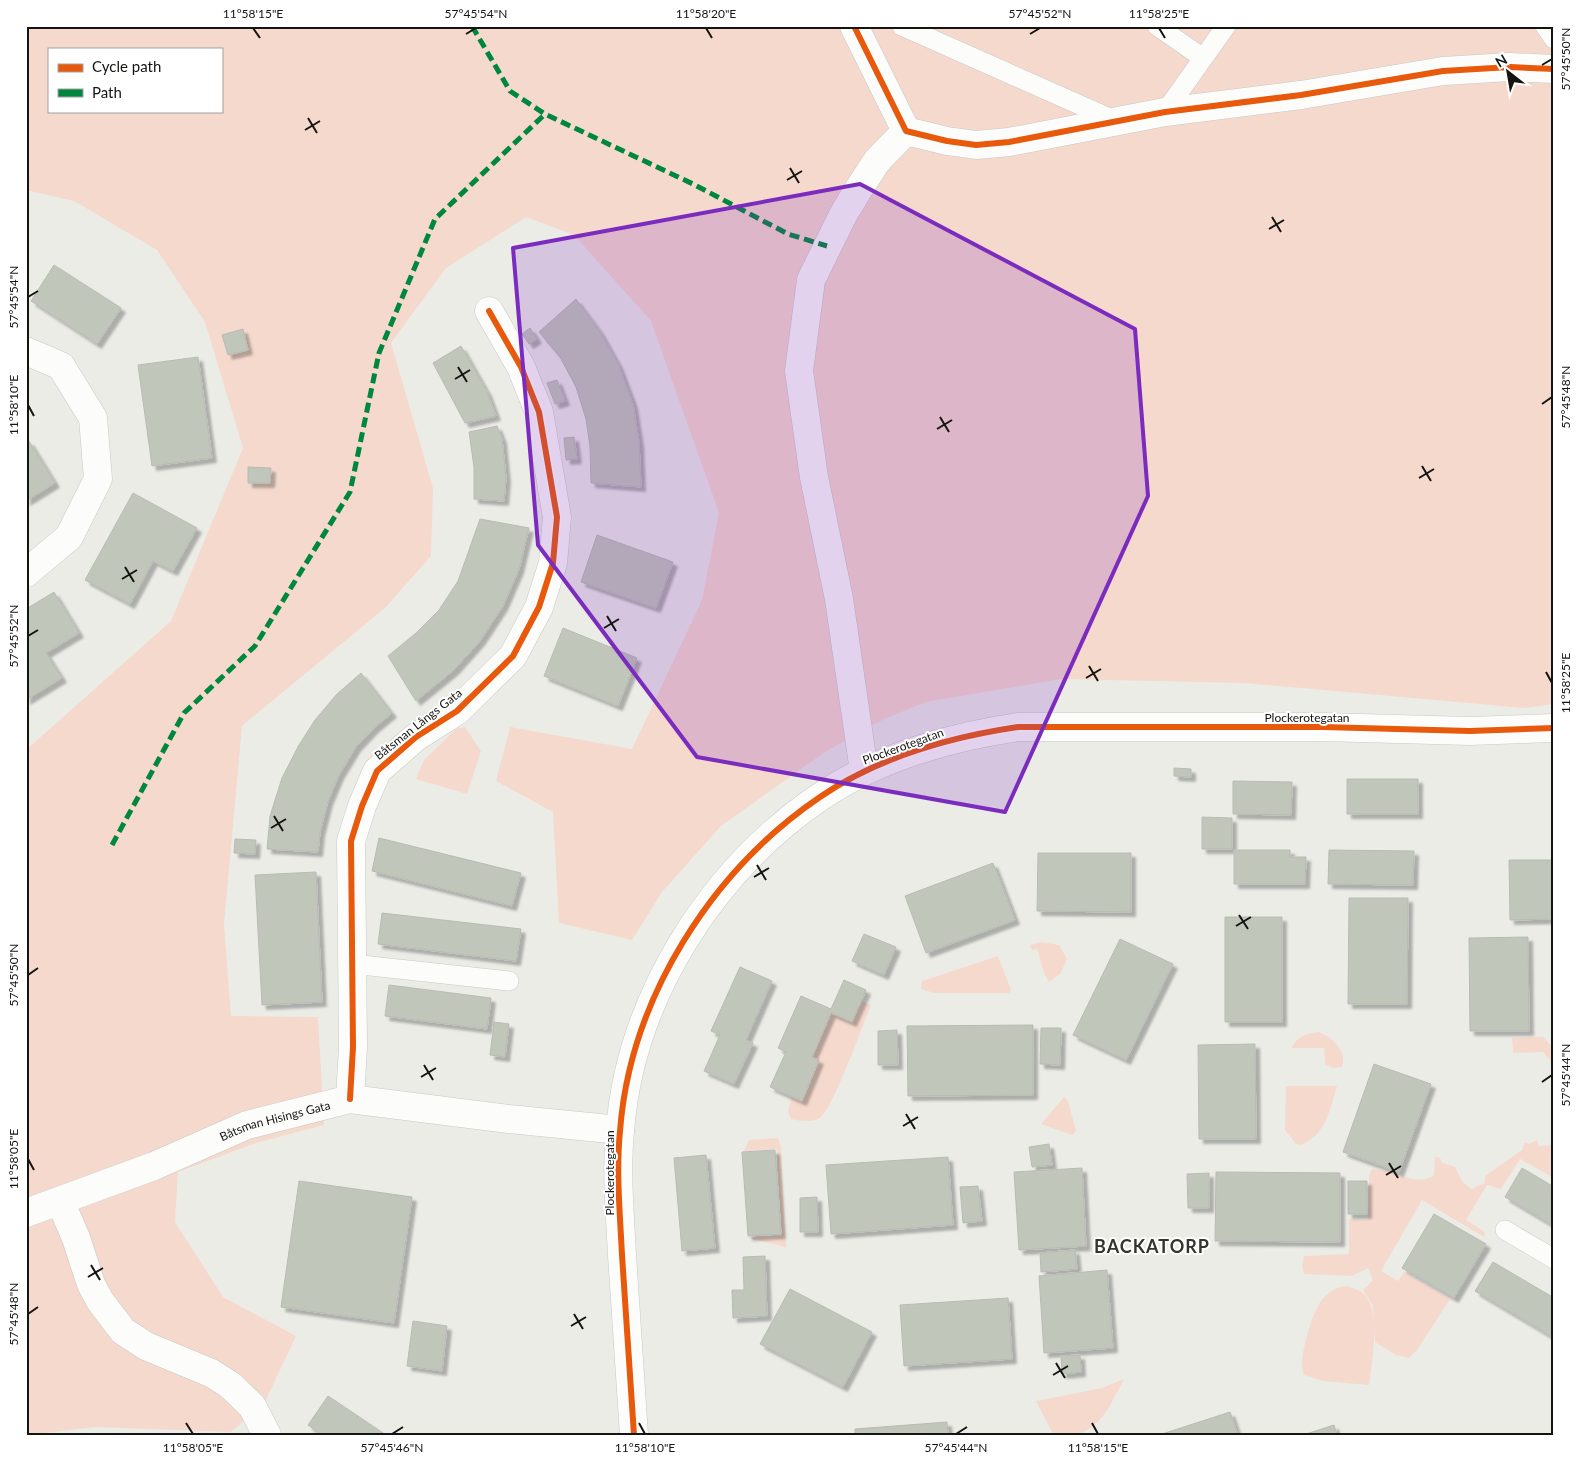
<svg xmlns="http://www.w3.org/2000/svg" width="1580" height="1461" viewBox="0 0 1580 1461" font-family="Lato,sans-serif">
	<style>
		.green { fill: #f5d9cd; fill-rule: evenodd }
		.building { fill: #c0c7ba; stroke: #b9bab6; filter: url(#shadow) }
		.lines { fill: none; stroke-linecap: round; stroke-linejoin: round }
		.service-casing { stroke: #c8c8c5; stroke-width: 20 }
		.minor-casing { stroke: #c8c8c5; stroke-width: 29 }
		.service { stroke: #fcfcfb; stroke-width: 19 }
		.minor { stroke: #fcfcfb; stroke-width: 28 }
		.quiet { stroke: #00873e; stroke-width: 5; stroke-dasharray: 10 5; stroke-linecap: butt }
		.cycleway-casing { stroke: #fff; stroke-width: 9 }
		.cycleway { stroke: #e8590c; stroke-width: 6 }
		.marked { fill: #7b2cbf; fill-opacity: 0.2; stroke: #7b2cbf; stroke-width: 4; stroke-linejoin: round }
		.ticks { fill: none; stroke: #141411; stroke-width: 2 }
		.labels { text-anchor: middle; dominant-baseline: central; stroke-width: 4; stroke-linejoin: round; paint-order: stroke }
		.street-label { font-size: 12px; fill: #141411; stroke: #fff }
		.district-label { font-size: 18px; font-weight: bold; letter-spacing: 1px; fill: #35342e; stroke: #fff }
		.neatline { fill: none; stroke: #141411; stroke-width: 2 }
		.ticks-label { font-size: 12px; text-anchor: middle; fill: #141411 }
	</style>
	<defs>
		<filter id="shadow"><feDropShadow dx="4.5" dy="4.5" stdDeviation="1" flood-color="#0004"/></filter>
	</defs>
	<rect width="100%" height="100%" fill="#ecece7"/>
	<path class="green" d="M26 26H1554V704L1524 708 1244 683 1061 679 926 702 884 719 825 752 721 826 662 892 632 940 559 923 553 812 496 781 510 727 632 749 702 600 719 513 651 321 574 235 526 217 446 268 391 343 433 488 431 556 386 607 242 726 224 924 231 1016 318 1017 324 1125 256 1143 178 1172 175 1222 223 1297 296 1336 264 1404 231 1432 96 1427 26 1435V750L171 621 243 448 205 322 157 250 74 201 26 190ZM49 49H221V111H49Z
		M465 727 481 751 467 794 416 779 424 760 456 729Z
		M1041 942 1059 945 1067 959 1060 974 1049 982 1044 973 1037 949 1032 950 1030 945Z
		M998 956 1011 990 1009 993H934L921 989 922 981Z
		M861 1001 871 1005C862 1026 834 1106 821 1117 814 1123 800 1121 791 1119L788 1111 792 1096 802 1100 819 1060 812 1057 831 1013 851 1022Z
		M1318 1032C1331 1035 1348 1052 1342 1067L1334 1068 1325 1064 1324 1048H1292C1296 1037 1307 1033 1318 1032Z
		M1543 1037 1554 1049V1076L1550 1060 1543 1052 1513 1053 1512 1038Z
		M1286 1086H1337C1330 1109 1326 1135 1301 1145L1296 1144 1285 1130Z
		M1064 1097 1068 1101 1076 1131 1072 1135 1041 1124Z
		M778 1138 781 1148 786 1248C777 1243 751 1240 747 1237L782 1236 777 1149 744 1151 749 1140Z
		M1537 1140 1539 1146 1554 1145V1178L1520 1159 1501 1189 1487 1185 1466 1220 1485 1232 1484 1237 1422 1200 1381 1271 1398 1281 1404 1272 1450 1299 1417 1350 1409 1358 1396 1355 1375 1342 1373 1306 1363 1290 1373 1280 1368 1268 1352 1276 1304 1274 1302 1265 1304 1256 1349 1254V1219L1368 1220 1369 1176 1372 1169C1379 1170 1386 1171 1392 1172 1407 1177 1419 1185 1434 1175L1435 1157 1440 1158 1442 1163 1455 1167 1462 1181 1471 1189 1485 1183V1176L1522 1150 1525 1142 1529 1144Z
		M1347 1286C1353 1288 1360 1290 1365 1295 1381 1313 1372 1363 1369 1385L1323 1381 1304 1375C1297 1363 1312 1312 1321 1301 1328 1292 1336 1287 1347 1286Z
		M1124 1379C1108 1410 1094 1445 1052 1432L1036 1401 1102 1388Z"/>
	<path class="building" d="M54 265 121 308 97 344 31 301Z
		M576 299 599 330 618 364 633 404 639 442 641 487 591 483 590 447 586 419 576 387 560 357 539 332Z
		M530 328 537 339 529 344 522 334Z
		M243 329 248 350 228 355 222 335Z
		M461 346 487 392 496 416 465 423 433 363Z
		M198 357 212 458 152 466 138 365Z
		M557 380 565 401 555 404 547 383Z
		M497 426 502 439 506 478 504 501 474 499V467L469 432Z
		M574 437 577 459 566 460 564 438Z
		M29 441 55 483 26 501V443Z
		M248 467 271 468 270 483H248Z
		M133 493 197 528 173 571 153 561 130 604 85 580Z
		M480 519 529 528 519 569 503 606 480 641 454 670 416 701 388 656 416 633 439 610 458 581Z
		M597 535 673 562 656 608 581 582Z
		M54 592 79 633 46 653 62 678 26 700V609Z
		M563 628 637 658 618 706 544 676Z
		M361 673 392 713 374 728 356 747 339 775 328 801 320 832 318 852 267 849 270 816 282 778 299 745 315 720 337 694Z
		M1174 768 1191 769V777L1174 776Z
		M1347 779H1418V814H1347Z
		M1233 781 1292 782 1291 815 1233 814Z
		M1202 817 1232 818V849H1202Z
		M379 838 521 873 512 906 372 871Z
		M235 839 256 840 255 854 234 853Z
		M1234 850H1290V857H1306L1305 884H1234Z
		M1329 850 1414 851 1413 885 1328 884Z
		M1038 853H1131V912L1037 911Z
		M1509 860H1554V919L1510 920Z
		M993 863 1015 920 926 953 905 896Z
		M316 872 322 1002 262 1005 255 875Z
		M1349 898H1408L1407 1004H1348Z
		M382 913 521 929 516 961 378 944Z
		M1225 917H1282V1022H1225Z
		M864 934 896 947 884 975 852 961Z
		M1528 937 1529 1031H1470L1469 938Z
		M1120 939 1173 964 1126 1060 1073 1035Z
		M740 967 772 981 746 1040 753 1043 734 1084 704 1071 720 1035 711 1031Z
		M844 980 866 990 852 1022 831 1013 812 1057 819 1060 802 1101 770 1087 786 1052 778 1048 801 996 831 1009Z
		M389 985 491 998 487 1029 385 1016Z
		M494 1022 509 1024 505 1057 490 1055Z
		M1033 1025V1095L908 1096 907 1026Z
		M1041 1028H1061L1060 1065 1040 1064Z
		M897 1030 898 1065H878V1031Z
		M1255 1044 1256 1139H1199L1198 1045Z
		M1374 1064 1431 1084 1399 1172 1343 1152Z
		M1049 1144 1052 1165 1032 1167 1029 1147Z
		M775 1150 781 1234 748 1236 742 1152Z
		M706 1155 715 1248 682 1251 674 1158Z
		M948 1157 953 1225 831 1234 826 1165Z
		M1082 1168 1086 1246 1019 1250 1014 1172Z
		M1522 1168 1554 1187V1226L1505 1197Z
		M1216 1172 1340 1173V1242L1215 1241Z
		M1209 1173V1208H1188L1187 1174Z
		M299 1181 412 1197 394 1323 281 1307Z
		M1348 1181H1367V1214H1348Z
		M978 1186 982 1221 963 1223 960 1187Z
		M817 1197 818 1232H800V1198Z
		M1434 1214 1486 1244 1454 1298 1402 1268Z
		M1075 1250 1077 1269 1041 1272 1040 1253Z
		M765 1256 767 1316 733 1318 732 1290H744L743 1257Z
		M1493 1262 1554 1298V1338L1475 1291Z
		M1107 1270 1113 1348 1044 1353 1039 1276Z
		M790 1289 872 1332 843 1387 760 1344Z
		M1008 1298 1012 1359 904 1366 900 1305Z
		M413 1321 447 1326 442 1371 407 1366Z
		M1080 1355 1081 1372 1062 1374 1061 1356Z
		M328 1396 386 1435H322L308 1425Z
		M1230 1412 1238 1435H1159Z
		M947 1422 948 1435H855V1429Z
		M1334 1425 1337 1435H1303Z"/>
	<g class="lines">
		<g class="service-casing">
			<path id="service" d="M902 26 1116 121
				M1157 26 1203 58
				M1545 26 1554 39
				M1165 112 1226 26
				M352 964 509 981
				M1505 1230 1554 1259"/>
		</g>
		<g class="minor-casing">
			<g id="minor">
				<path d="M854 26 906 131 947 141 976 145 1009 142 1165 112 1301 95 1443 71 1510 67 1554 69"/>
				<path d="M26 351 61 366 93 418 98 479 69 537 26 573"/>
				<path d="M864 771 839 599 814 477 799 371 811 280 843 215 858 190 877 161 906 131"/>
				<path d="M350 1099 353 1047 351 841 362 806 377 771 416 737 457 711 513 656 539 607 553 563 557 517 539 412 521 367 489 311"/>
				<path d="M60 1201 76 1238 91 1284 100 1301 123 1331 146 1346 211 1373 230 1385 252 1406 267 1435"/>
				<path id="s1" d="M26 1213 154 1166 247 1125 350 1099 509 1119 620 1130"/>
				<path d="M634 1435C630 1375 626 1315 622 1255 620 1214 616 1172 620 1131 630 999 711 871 820 797 877 758 950 737 1018 727H1323L1470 731 1554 728"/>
			</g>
		</g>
		<use href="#service" class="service"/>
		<use href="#minor" class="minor"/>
		<path class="quiet" d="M472 26 510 91 545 114 693 184 788 234 827 246
			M112 845 184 713 255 646 350 492 379 353 435 219 545 114"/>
		<g class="cycleway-casing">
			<path id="cycleway" d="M854 26 906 131 947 141 976 145 1009 142 1165 112 1301 95 1443 71 1510 67 1554 69
				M350 1099 353 1047 351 841 362 806 377 771 416 737 457 711 513 656 539 607 553 563 557 517 539 412 521 367 489 311
				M634 1435C630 1375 626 1315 622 1255 620 1214 616 1172 620 1131 630 999 711 871 820 797 877 758 950 737 1018 727H1323L1470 731 1554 728"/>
		</g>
		<use href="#cycleway" class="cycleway"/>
	</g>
	<path class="marked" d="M860 184 1135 329 1148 496 1005 812 697 757 538 545 513 248Z"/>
	<path class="ticks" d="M253 28 260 38M706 28 712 38M1159 28 1165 38M466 34 476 28M1030 34 1040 28M1542 65 1552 59M308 118 317 133M305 130 320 121M790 168 799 183M787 180 802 171M1272 217 1281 232M1269 229 1284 220M28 297 38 291M458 367 467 382M455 379 470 370M1542 404 1552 397M28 405 34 416M940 417 949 432M937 429 952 420M1422 466 1431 481M1419 478 1434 469M125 567 134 582M122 579 137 570M607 616 616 631M604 628 619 619M28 636 38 630M1089 666 1098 681M1546 672 1552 683M1086 678 1101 669M274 816 283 831M271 828 286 819M757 865 766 880M754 877 769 868M1239 915 1248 929M1236 926 1251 917M28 975 38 968M424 1065 433 1080M421 1077 436 1068M1542 1082 1552 1075M906 1114 915 1129M903 1126 918 1117M28 1159 34 1170M1389 1163 1398 1178M1386 1175 1401 1166M91 1265 100 1280M88 1277 103 1268M28 1314 38 1307M574 1314 583 1329M571 1326 586 1317M1056 1363 1065 1378M1053 1375 1068 1366M186 1423 193 1434M639 1423 645 1434M1092 1423 1098 1434M392 1434 403 1427M956 1434 967 1427"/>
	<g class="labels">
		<g class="street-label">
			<text x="1307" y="717">Plockerotegatan</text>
			<text transform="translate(418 724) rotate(-38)">Båtsman Långs Gata</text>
			<text transform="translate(903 746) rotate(-20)">Plockerotegatan</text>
			<text stroke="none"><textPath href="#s1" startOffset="266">Båtsman Hisings Gata</textPath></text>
			<text transform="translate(609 1173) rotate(-90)">Plockerotegatan</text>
		</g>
		<g class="district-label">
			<text x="1152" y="1246">BACKATORP</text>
		</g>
	</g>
	<rect width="1580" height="1461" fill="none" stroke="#ffffff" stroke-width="55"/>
	<rect x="48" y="48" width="175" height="65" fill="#ffffff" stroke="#a1a1a0"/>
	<rect x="58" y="64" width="25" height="8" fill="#e8590c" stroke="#a1a1a0"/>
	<text x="92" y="72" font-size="15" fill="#141411">Cycle path</text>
	<rect x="58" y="89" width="25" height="8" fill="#00873e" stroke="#a1a1a0"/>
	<text x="92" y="98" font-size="15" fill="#141411">Path</text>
	<g transform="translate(1508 72) rotate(329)" stroke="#ffffff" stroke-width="4" paint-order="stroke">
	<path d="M0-4L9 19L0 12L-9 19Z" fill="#141411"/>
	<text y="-8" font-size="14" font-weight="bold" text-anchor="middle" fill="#141411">N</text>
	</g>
	<rect x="28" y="28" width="1524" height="1406" class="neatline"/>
	<g class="ticks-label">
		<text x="253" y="18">11°58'15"E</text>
		<text x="476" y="18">57°45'54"N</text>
		<text x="706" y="18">11°58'20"E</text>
		<text x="1040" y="18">57°45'52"N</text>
		<text x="1159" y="18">11°58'25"E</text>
		<text transform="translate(1566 59) rotate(-90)" y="4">57°45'50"N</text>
		<text transform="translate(14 297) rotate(-90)" y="4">57°45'54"N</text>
		<text transform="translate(1566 397) rotate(-90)" y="4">57°45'48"N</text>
		<text transform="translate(14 405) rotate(-90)" y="4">11°58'10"E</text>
		<text transform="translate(14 636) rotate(-90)" y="4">57°45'52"N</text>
		<text transform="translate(1566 683) rotate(-90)" y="4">11°58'25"E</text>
		<text transform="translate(14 975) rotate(-90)" y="4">57°45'50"N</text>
		<text transform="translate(1566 1075) rotate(-90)" y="4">57°45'44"N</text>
		<text transform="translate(14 1159) rotate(-90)" y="4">11°58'05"E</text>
		<text transform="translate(14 1314) rotate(-90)" y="4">57°45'48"N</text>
		<text x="193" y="1452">11°58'05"E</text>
		<text x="392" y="1452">57°45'46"N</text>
		<text x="645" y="1452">11°58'10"E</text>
		<text x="956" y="1452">57°45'44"N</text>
		<text x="1098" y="1452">11°58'15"E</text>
	</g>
</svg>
